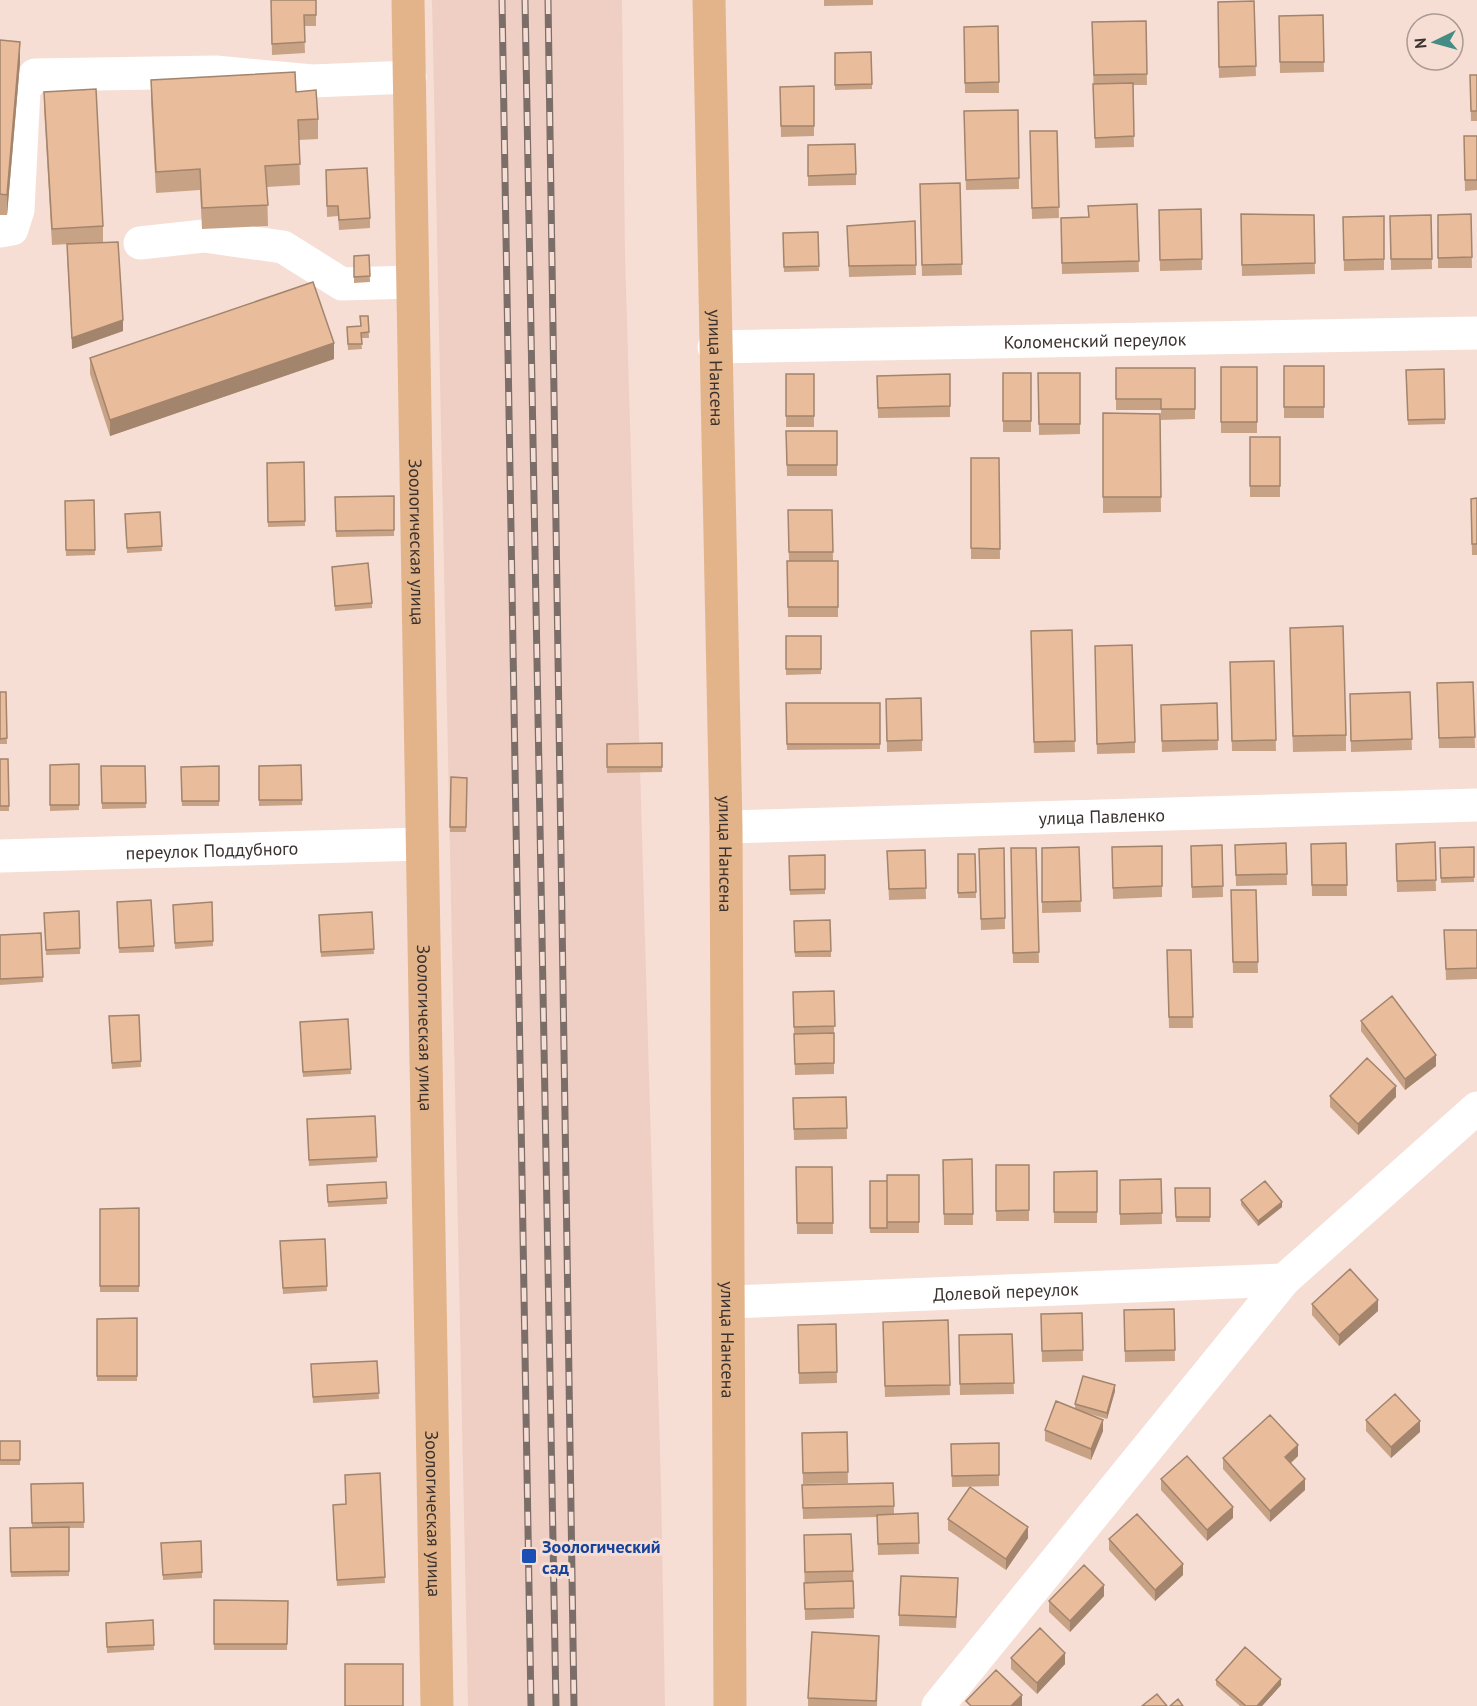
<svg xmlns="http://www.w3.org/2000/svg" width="1477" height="1706" viewBox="0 0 1477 1706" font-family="'PT Sans',sans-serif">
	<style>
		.built { fill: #efcfc3 }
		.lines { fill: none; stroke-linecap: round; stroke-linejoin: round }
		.minor { stroke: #fff; stroke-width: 33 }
		.major { stroke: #e3b48a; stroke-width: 33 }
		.rail-casing { stroke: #7b6d68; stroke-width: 7 }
		.rail { stroke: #f6ded5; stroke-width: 4.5; stroke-dasharray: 14; stroke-linecap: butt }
		.wall { fill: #c8a285 }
		.shaded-wall { fill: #a3846c }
		.building { fill: #e9bc9b; stroke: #a3846c; stroke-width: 1.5 }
		.transit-dot { fill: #1a4fb4; stroke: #f6ded5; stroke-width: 2 }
		.labels { text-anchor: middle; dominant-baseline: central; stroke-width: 6; stroke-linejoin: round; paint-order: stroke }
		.street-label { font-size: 18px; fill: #3b322f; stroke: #f6ded5 }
		.transit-label { font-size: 18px; font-weight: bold; fill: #164399; stroke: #f6ded5; text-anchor: start }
	</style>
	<rect width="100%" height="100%" fill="#f6ded5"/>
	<path class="built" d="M432 0H622L625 253 661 1486 665 1706H468Z"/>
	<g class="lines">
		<g class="minor">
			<path d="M0 231 12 229 18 210 24 89 35 75 216 72 312 81 410 77"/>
			<path d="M140 243 204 236 283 247 342 284 412 282"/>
			<path id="s1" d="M714 347 1477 333"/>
			<path id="s2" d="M726 827 1477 805"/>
			<path id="s3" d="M0 856 421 844"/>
			<path id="s4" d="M730 1302 1284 1280"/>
			<path d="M938 1706 1284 1280 1477 1108"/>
		</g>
		<g class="major">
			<path id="s5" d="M408 0 437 1706"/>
			<path id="s6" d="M709 0 726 827 730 1706"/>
		</g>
		<g class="rail-casing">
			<path id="rail" d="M502 0 531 1706
				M525 0 556 1706
				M548 0 574 1706"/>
		</g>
		<use href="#rail" class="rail"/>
	</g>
	<path class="wall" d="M271 0 316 15V26H304L305 53 272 55Z
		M824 0H873V5L824 6Z
		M1254 1 1256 76 1219 78 1218 2Z
		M1323 15 1324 72 1280 73 1279 16Z
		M1146 21 1147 85H1133L1134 147 1095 148 1092 22Z
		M998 26 999 93H965L964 27Z
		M0 40 20 63 7 215H0Z
		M835 53 872 84V89L835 90Z
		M1470 75H1477V121H1471Z
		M151 80 296 92 318 119V139L299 140 300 185 267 187 268 226 202 229 200 190 156 193 151 101Z
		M814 86V136L781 137 780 87Z
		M44 92 103 226V242L52 245 44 108Z
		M1018 110 1019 189 966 190 964 111Z
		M1030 131H1057L1059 218 1032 219Z
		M1464 136H1477V190L1465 191Z
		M808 145 856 174V185L808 186Z
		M326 170 370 218V228L339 230 338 216 327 217Z
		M960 183 962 275 922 276 920 184Z
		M1137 204 1139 272 1062 274 1061 218 1088 217Z
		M1201 209 1202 270 1160 271 1159 210Z
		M1241 214 1314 215 1315 274 1242 276Z
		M1471 214 1472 268H1438V215Z
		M1431 215 1432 269 1391 270 1390 216Z
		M1384 216V270L1344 271 1343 217Z
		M915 221 916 275 849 277 847 226Z
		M818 232 819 271 784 272 783 233Z
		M67 244 123 331 72 349 67 255Z
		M369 255 370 282 354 283V256Z
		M368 316 369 338H361L362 349 348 350 347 327 360 326Z
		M90 358 334 359 110 436 90 374Z
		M1284 366H1324V418H1284Z
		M1221 367H1257V433H1221Z
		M1116 368H1195V419L1161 420V410H1116Z
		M1444 369 1445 424 1408 425 1406 370Z
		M1003 373H1031V432H1003Z
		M1038 373H1080V434L1039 435Z
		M786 374H814V427H786Z
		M950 374V417L878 418 877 376Z
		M1103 413 1160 414 1161 512 1103 513Z
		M786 431H837V476H787Z
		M1250 437H1280V497H1250Z
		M971 458H999L1000 559H971Z
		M304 462 305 526 268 527 267 463Z
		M394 496V536L336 537 335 497Z
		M1477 498V555H1472L1471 499Z
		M94 500 95 555 66 556 65 501Z
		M788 510H832L833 561H838V617H788L787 561H789Z
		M160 512 162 551 127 553 125 520Z
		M332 567 372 603V608L335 611Z
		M1072 630 1075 752 1034 753 1031 631Z
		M786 636H821V674L786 675Z
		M1290 644 1346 735V751L1293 752Z
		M1095 646 1135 742V753L1097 754Z
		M1274 661 1276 751H1232L1230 662Z
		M1473 682 1475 748H1439L1437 683Z
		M0 692H6L7 744H0Z
		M1410 692 1412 750 1351 752 1350 694Z
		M886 699 922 740V751L887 752Z
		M786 703H880V749L787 750Z
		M1217 703 1218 750 1162 752 1161 705Z
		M662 743V772L607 773V744Z
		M0 759H8L9 811H0Z
		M79 764V810L50 811V765Z
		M301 765 302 805 259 806V766Z
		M101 766H145L146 808 102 809Z
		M219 766V806H182L181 767Z
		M451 777 467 778 466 832H450Z
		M1435 842 1436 891 1397 892 1396 844Z
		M1286 843 1287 885 1236 886 1235 845Z
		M1346 843 1347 896H1312L1311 844Z
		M1222 845 1223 897 1192 898 1191 846Z
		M1162 846V897L1113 899 1112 847Z
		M1079 847 1081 912 1042 913V848Z
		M1474 847V882L1441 883 1440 848Z
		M1004 848 1005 929 981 930 979 849Z
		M1011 848H1036L1039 963H1013Z
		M925 850 926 899 889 900 887 851Z
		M958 854H975L976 898H958Z
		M789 856 825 889V894L790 895Z
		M1231 890H1256L1258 973H1233Z
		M117 902 154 946V952L119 953Z
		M212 902 213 946 175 949 173 905Z
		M79 911 80 954 46 955 44 913Z
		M372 912 374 954 321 957 319 915Z
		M794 921 831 951V957H795Z
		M1444 930H1477V979L1446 980Z
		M41 933 43 982 0 985V935Z
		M1167 950H1191L1193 1028H1169Z
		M834 991V1074L795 1075 793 992Z
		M139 1015 141 1067 112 1069 109 1016Z
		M348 1019 351 1074 303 1077 300 1022Z
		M1361 1021 1436 1066 1405 1090 1361 1031Z
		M1330 1096 1396 1097 1358 1135 1330 1107Z
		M846 1097 847 1139 794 1140 793 1098Z
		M375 1116 377 1162 309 1166 307 1119Z
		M972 1159 973 1225H944L943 1160Z
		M996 1165H1029V1221H996Z
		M796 1167H832L833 1234H797Z
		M1097 1171V1223H1054V1172Z
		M919 1175V1233H870V1181H887Z
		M1161 1179 1162 1224 1120 1225V1180Z
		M386 1182 387 1204 328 1207 327 1185Z
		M1175 1188H1210V1222H1176Z
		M1241 1200 1282 1207 1258 1226 1241 1205Z
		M139 1208V1292H100V1209Z
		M325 1239 327 1291 283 1294 280 1246Z
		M1312 1304 1378 1311 1339 1346 1312 1315Z
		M1174 1309 1175 1361 1125 1362 1124 1310Z
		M1082 1313 1083 1361 1042 1362 1041 1314Z
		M137 1318V1381H97V1319Z
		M948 1320 950 1395 885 1397 883 1322Z
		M836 1324 837 1383 799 1384 798 1325Z
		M1012 1334 1014 1394 960 1395 959 1335Z
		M377 1361 379 1399 313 1403 311 1364Z
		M1115 1391 1107 1419 1083 1412 1103 1431 1091 1460 1045 1441V1430L1075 1408V1404Z
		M1366 1420 1420 1432 1391 1458 1366 1431Z
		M847 1432 848 1483 803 1484 802 1433Z
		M0 1441H20V1465H0Z
		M999 1443V1486L952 1487 951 1444Z
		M1298 1456 1291 1463 1305 1490 1270 1522 1223 1469V1458Z
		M380 1473 385 1583 337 1586 333 1505 346 1504Z
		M1161 1479 1233 1518 1207 1541 1161 1490Z
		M83 1483 84 1528H69V1576L11 1577 10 1528 32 1527 31 1484Z
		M802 1485 894 1506V1514L918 1513 919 1554 878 1555 877 1517 803 1519Z
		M948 1519 1028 1538 1006 1570 948 1530Z
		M804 1535 853 1571 854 1618 805 1620Z
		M1109 1539 1183 1575 1155 1601 1109 1550Z
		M161 1543 202 1572V1578L163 1580Z
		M958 1589 956 1628 899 1626V1615Z
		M1104 1596 1070 1632 1049 1612V1601Z
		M214 1600 288 1601 287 1650H214Z
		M153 1620 154 1650 107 1653 106 1623Z
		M879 1646 877 1706H808V1698Z
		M1011 1658 1065 1664 1037 1694 1011 1669Z
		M1216 1680 1281 1685 1262 1706H1240L1216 1685Z"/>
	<path class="shaded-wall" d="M20 42V63L7 215V195Z
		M123 320V331L72 349V338Z
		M334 343V359L110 436V420Z
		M1436 1055V1066L1405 1090V1079Z
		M1396 1086V1097L1358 1135V1124Z
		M1282 1202V1207L1258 1226V1221Z
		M1378 1300V1311L1339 1346V1335Z
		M1115 1385V1391L1107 1419V1413Z
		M1103 1420V1431L1091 1460V1449Z
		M1420 1421V1432L1391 1458V1447Z
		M1298 1445V1456L1285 1468V1457Z
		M1305 1479V1490L1270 1522V1511Z
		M1233 1507V1518L1207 1541V1530Z
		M1028 1527V1538L1006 1570V1559Z
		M1183 1564V1575L1155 1601V1590Z
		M1104 1585V1596L1070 1632V1621Z
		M1065 1653V1664L1037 1694V1683Z
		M1281 1679V1685L1262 1706H1257Z
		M1022 1695V1706H1011Z"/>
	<path class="building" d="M271 0H316V15H304L305 42 272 44Z
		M1254 1 1256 66 1219 67 1218 2Z
		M1323 15 1324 62H1280L1279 16Z
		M1146 21 1147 74 1094 75 1092 22Z
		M998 26 999 82 965 83 964 27Z
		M0 40 20 42 7 195 0 194Z
		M871 52 872 84 835 85V53Z
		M295 72 296 92 316 90 318 119 298 120 300 164 265 166 268 205 202 208 200 169 156 172 151 80Z
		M1470 75H1477V111H1471Z
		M1133 83 1134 136 1095 138 1093 84Z
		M814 86V126H781L780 87Z
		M96 89 103 226 52 229 44 92Z
		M1018 110 1019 178 966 180 964 111Z
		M1030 131H1057L1059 207 1032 208Z
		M1464 136H1477V180H1465Z
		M855 144 856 174 808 176V145Z
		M367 168 370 218 339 220 338 206H327L326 170Z
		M960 183 962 264 922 265 920 184Z
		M1137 204 1139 261 1062 263 1061 218 1089 217 1088 206Z
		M1201 209 1202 259 1160 260 1159 210Z
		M1241 214 1314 215 1315 263 1242 265Z
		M1471 214 1472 257 1438 258V215Z
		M1431 215 1432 259H1391L1390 216Z
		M1384 216V259L1344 260 1343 217Z
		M915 221 916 265 849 266 847 226Z
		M818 232 819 266 784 267 783 233Z
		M118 242 123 320 72 338 67 244Z
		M369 255 370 276 354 277V256Z
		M313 282 334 343 110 420 90 358Z
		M360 316H368L369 332 361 333 362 344H348L347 327 361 326Z
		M1284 366H1324V407H1284Z
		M1221 367H1257V422H1221Z
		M1116 368H1195V409H1161V399H1116Z
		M1444 369 1445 419 1408 420 1406 370Z
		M1003 373H1031V421H1003Z
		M1038 373H1080V424H1039Z
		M786 374H814V416H786Z
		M950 374V406L878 408 877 376Z
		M1103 413 1160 414 1161 497H1103Z
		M786 431H837V465H787Z
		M1250 437H1280V486H1250Z
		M971 458H999L1000 549 971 548Z
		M304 462 305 521 268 522 267 463Z
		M394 496V530L336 531 335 497Z
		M1477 498V544H1472L1471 499Z
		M94 500 95 550H66L65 501Z
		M788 510H832L833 552H789Z
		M160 512 162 546 127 548 125 514Z
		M787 561H838V607H788Z
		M368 563 372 603 335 606 332 567Z
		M1343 626 1346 735 1293 736 1290 628Z
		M1072 630 1075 741 1034 742 1031 631Z
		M786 636H821V669H786Z
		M1132 645 1135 742 1097 744 1095 646Z
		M1274 661 1276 740 1232 741 1230 662Z
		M1473 682 1475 737 1439 738 1437 683Z
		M0 692H6L7 738 0 739Z
		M1410 692 1412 739 1351 741 1350 694Z
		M921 698 922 740 887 741 886 699Z
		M786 703H880V744H787Z
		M1217 703 1218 740 1162 741 1161 705Z
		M662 743V767H607V744Z
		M0 759H8L9 806H0Z
		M79 764V805H50V765Z
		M301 765 302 800H259V766Z
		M101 766H145L146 803H102Z
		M219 766V801H182L181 767Z
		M451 777 467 778 466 827H450Z
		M1435 842 1436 880 1397 881 1396 844Z
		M1286 843 1287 874 1236 875 1235 845Z
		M1346 843 1347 885H1312L1311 844Z
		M1222 845 1223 886 1192 887 1191 846Z
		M1162 846V886L1113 888 1112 847Z
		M1079 847 1081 901 1042 902V848Z
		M1474 847V877L1441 878 1440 848Z
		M1004 848 1005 918 981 919 979 849Z
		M1011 848H1036L1039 952 1013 953Z
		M925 850 926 888 889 889 887 851Z
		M958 854H975L976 892 958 893Z
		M825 855V889L790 890 789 856Z
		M1231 890H1256L1258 962H1233Z
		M151 900 154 946 119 948 117 902Z
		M212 902 213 941 175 943 173 905Z
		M79 911 80 948 46 950 44 913Z
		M372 912 374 949 321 952 319 915Z
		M830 920 831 951 795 952 794 921Z
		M1444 930H1477V968L1446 969Z
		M41 933 43 977 0 979V935Z
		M1167 950H1191L1193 1017H1169Z
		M834 991 835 1026 794 1027 793 992Z
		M1392 996 1436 1055 1405 1079 1361 1021Z
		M139 1015 141 1061 112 1063 109 1016Z
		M348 1019 351 1069 303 1072 300 1022Z
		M834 1033V1063L795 1064 794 1034Z
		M1367 1058 1396 1086 1358 1124 1330 1096Z
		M846 1097 847 1128 794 1129 793 1098Z
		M375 1116 377 1157 309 1160 307 1119Z
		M972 1159 973 1214H944L943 1160Z
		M996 1165H1029V1210L996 1211Z
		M796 1167H832L833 1223H797Z
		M1097 1171V1212H1054V1172Z
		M887 1175H919V1222H887Z
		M1161 1179 1162 1213 1120 1214V1180Z
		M870 1181H887V1228H870Z
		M1265 1181 1282 1202 1258 1221 1241 1200Z
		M386 1182 387 1198 328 1202 327 1185Z
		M1175 1188H1210V1217H1176Z
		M139 1208V1286H100V1209Z
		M325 1239 327 1286 283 1288 280 1241Z
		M1350 1269 1378 1300 1339 1335 1312 1304Z
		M1174 1309 1175 1350 1125 1351 1124 1310Z
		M1082 1313 1083 1350 1042 1351 1041 1314Z
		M137 1318V1376H97V1319Z
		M948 1320 950 1385 885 1386 883 1322Z
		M836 1324 837 1372 799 1373 798 1325Z
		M1012 1334 1014 1383 960 1384 959 1335Z
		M377 1361 379 1393 313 1397 311 1364Z
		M1083 1376 1115 1385 1107 1413 1075 1404Z
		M1395 1394 1420 1421 1391 1447 1366 1420Z
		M1056 1401 1103 1420 1091 1449 1045 1430Z
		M1270 1415 1298 1445 1285 1457 1305 1479 1270 1511 1223 1458Z
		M847 1432 848 1472 803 1473 802 1433Z
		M0 1441H20V1460H0Z
		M999 1443V1475L952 1476 951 1444Z
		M1187 1456 1233 1507 1207 1530 1161 1479Z
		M380 1473 385 1577 337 1580 333 1505 346 1504 345 1475Z
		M83 1483 84 1522 32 1523 31 1484Z
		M893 1483 894 1506 803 1508 802 1485Z
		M970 1487 1028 1527 1006 1559 948 1519Z
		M918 1513 919 1543 878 1544 877 1515Z
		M1137 1514 1183 1564 1155 1590 1109 1539Z
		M69 1527V1571L11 1572 10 1528Z
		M851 1534 853 1571 805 1572 804 1535Z
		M201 1541 202 1572 163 1575 161 1543Z
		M1084 1565 1104 1585 1070 1621 1049 1601Z
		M901 1576 958 1578 956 1617 899 1615Z
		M853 1581 854 1608 805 1609 804 1583Z
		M214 1600 288 1601 287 1644H214Z
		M153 1620 154 1645 107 1647 106 1623Z
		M1040 1628 1065 1653 1037 1683 1011 1658Z
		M812 1632 879 1636 876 1701 808 1698Z
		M1245 1647 1281 1679 1257 1706H1246L1216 1680Z
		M345 1664H403V1706H345Z
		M996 1670 1022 1695 1011 1706H971L966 1701Z
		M1157 1694 1167 1706H1142Z
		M1178 1699 1183 1706H1170Z"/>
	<rect class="transit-dot" x="521" y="1548" width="16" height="16" rx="3"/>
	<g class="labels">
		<g class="street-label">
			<text stroke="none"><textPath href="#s1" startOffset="381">Коломенский переулок</textPath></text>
			<text stroke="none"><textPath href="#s6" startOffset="368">улица Нансена</textPath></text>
			<text stroke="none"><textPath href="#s5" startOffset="542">Зоологическая улица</textPath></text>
			<text stroke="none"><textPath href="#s2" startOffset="376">улица Павленко</textPath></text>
			<text stroke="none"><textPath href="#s3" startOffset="212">переулок Поддубного</textPath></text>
			<text stroke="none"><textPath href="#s6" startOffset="854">улица Нансена</textPath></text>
			<text stroke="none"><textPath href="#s5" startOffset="1028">Зоологическая улица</textPath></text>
			<text stroke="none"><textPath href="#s4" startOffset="276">Долевой переулок</textPath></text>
			<text stroke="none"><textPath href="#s6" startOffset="1340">улица Нансена</textPath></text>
			<text stroke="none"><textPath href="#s5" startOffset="1514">Зоологическая улица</textPath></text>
		</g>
		<g class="transit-label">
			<text x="542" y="1546">Зоологический<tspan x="542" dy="21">сад</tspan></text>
		</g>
	</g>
	<g transform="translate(1435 42) rotate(265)"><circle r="28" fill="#f6ded5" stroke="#ab9993" stroke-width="1.5"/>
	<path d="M0-4.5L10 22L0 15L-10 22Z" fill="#458c85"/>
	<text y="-9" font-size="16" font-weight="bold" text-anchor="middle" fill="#3b322f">N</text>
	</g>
</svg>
